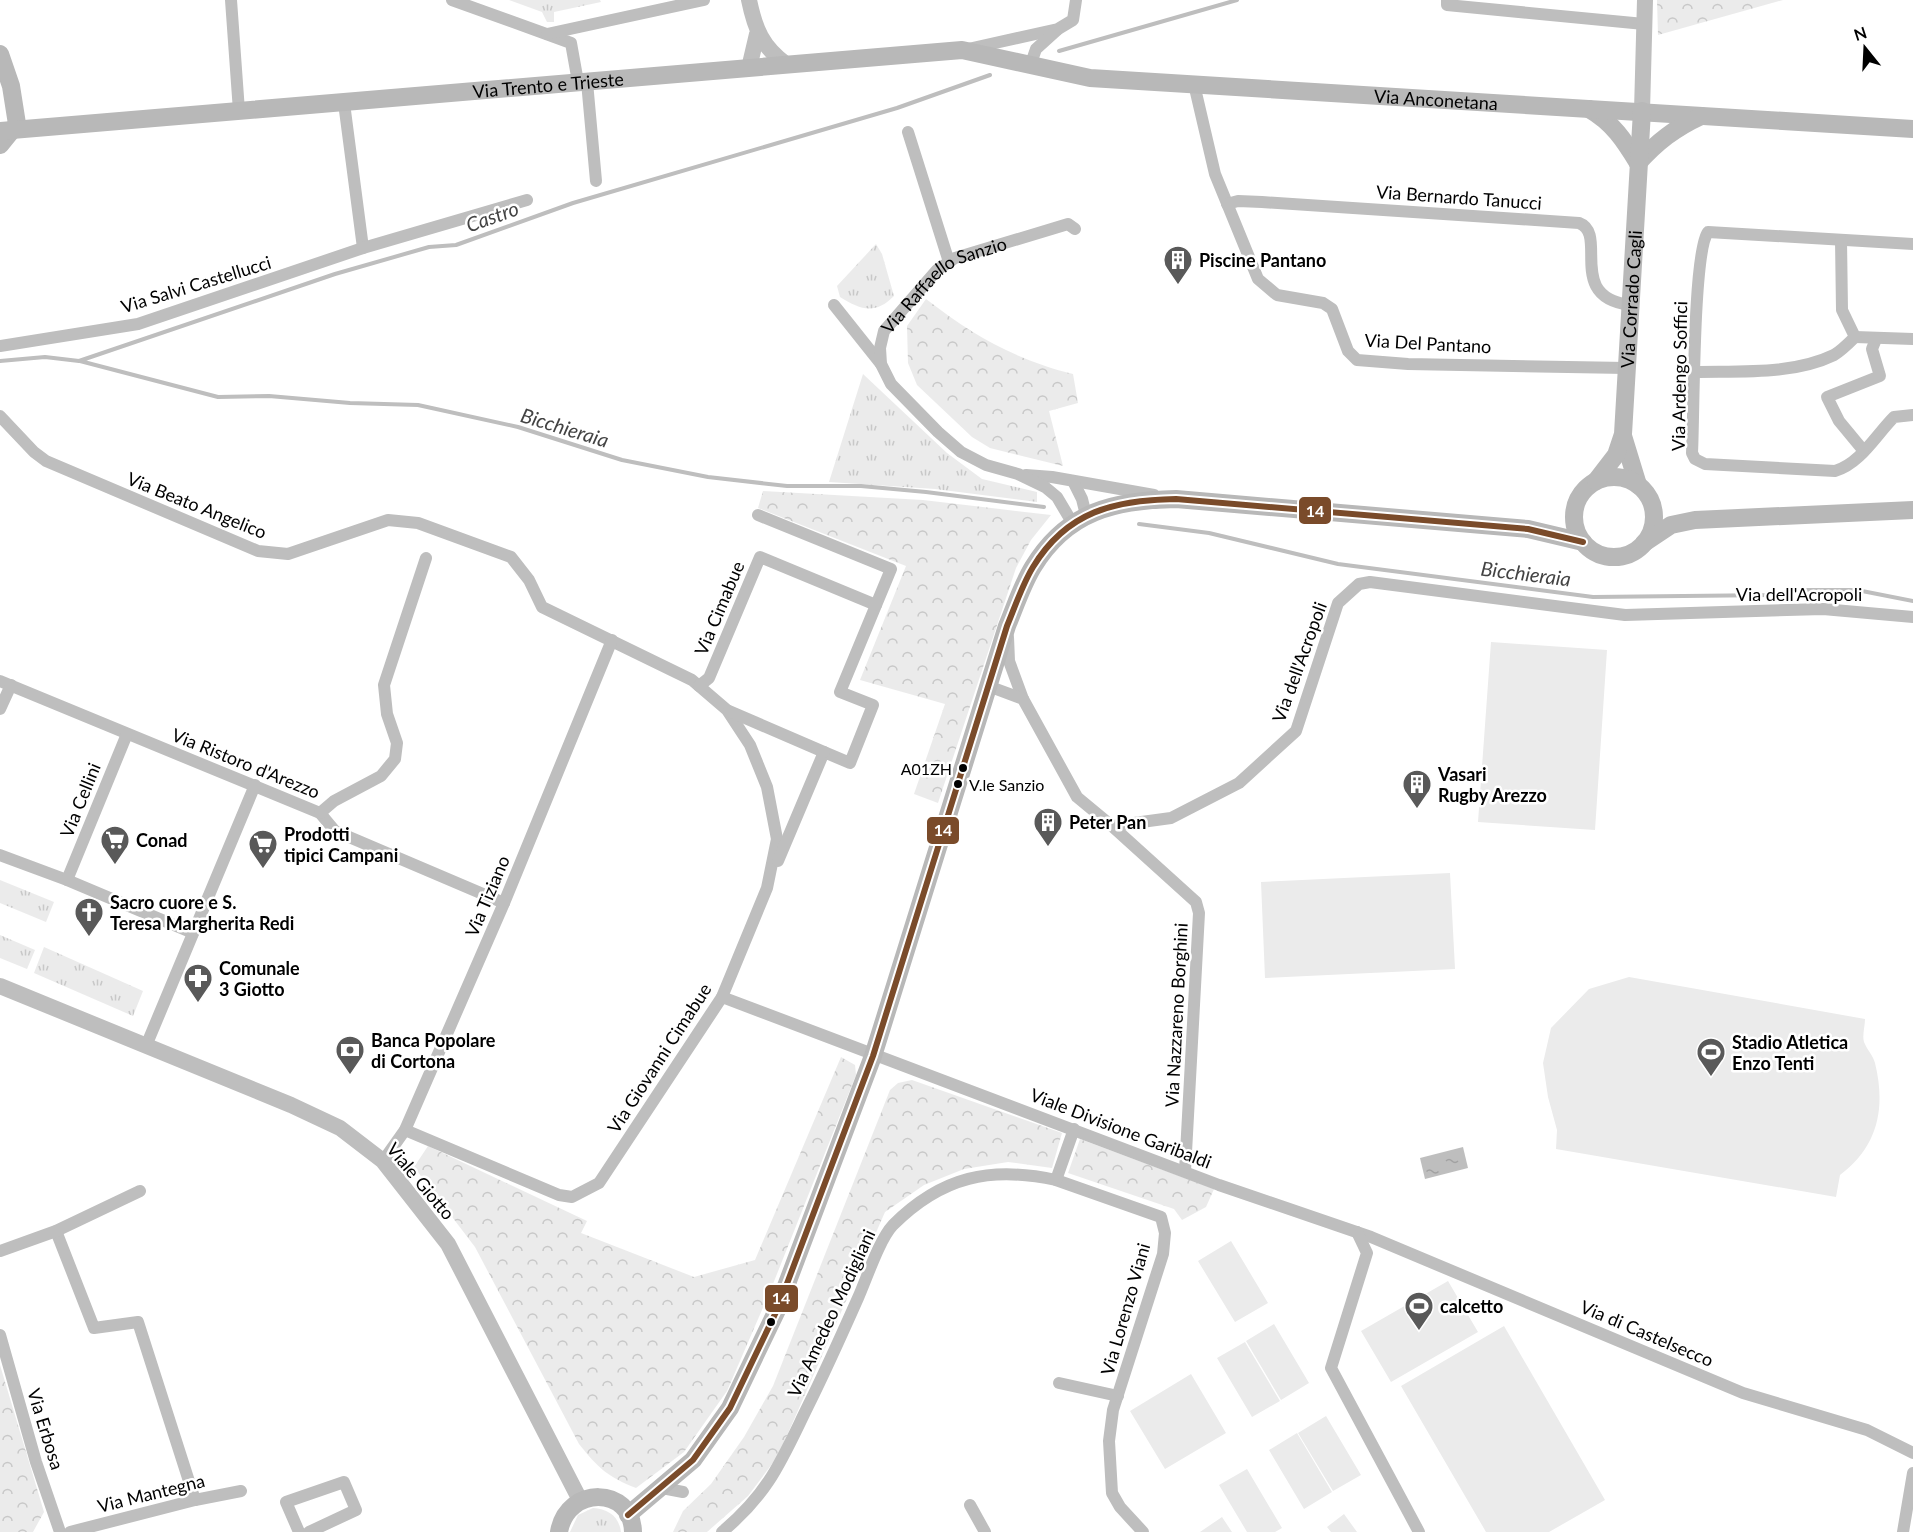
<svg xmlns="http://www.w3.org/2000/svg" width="1913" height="1532" viewBox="0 0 1913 1532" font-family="Lato,sans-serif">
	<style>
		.grass { fill: url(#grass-tufts) }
		.park { fill: url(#park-crowns) }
		.pitch { fill: #ebebeb }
		.water { fill: url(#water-ripples) }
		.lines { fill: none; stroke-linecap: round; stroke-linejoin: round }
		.stream { stroke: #bebebe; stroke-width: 4 }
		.minor { stroke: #bebebe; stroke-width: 12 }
		.tertiary { stroke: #bebebe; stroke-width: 16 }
		.secondary { stroke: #b8b8b8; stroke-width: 18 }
		.bus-1-casing { stroke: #fff; stroke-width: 10 }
		.bus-1 { stroke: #7a4b2a; stroke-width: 6 }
		.bus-dot { fill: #000; stroke: #fff; stroke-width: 2 }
		.labels { text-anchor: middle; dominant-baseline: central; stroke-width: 5; stroke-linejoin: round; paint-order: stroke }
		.bus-label { font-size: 16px; fill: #000; stroke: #fff; text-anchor: end }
		.street-label { font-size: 18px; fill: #000; stroke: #fff }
		.poi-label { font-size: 18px; font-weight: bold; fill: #000; stroke: #fff; text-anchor: start }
		.water-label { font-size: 20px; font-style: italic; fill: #434343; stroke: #fff }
		.line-badge { stroke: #fff; stroke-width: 2 }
		.badge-label { font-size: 16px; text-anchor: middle; font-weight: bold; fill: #fff }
	</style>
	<defs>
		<pattern id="grass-tufts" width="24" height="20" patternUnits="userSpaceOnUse" patternTransform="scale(1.5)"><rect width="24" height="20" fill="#ebebeb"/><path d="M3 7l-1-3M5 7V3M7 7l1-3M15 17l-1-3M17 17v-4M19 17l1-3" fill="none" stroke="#c8c8c8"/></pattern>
		<pattern id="park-crowns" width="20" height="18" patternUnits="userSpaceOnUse" patternTransform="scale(1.5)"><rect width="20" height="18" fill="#ebebeb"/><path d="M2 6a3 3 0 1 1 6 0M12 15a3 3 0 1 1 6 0" fill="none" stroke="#c8c8c8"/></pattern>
		<pattern id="water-ripples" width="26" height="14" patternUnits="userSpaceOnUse" patternTransform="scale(1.5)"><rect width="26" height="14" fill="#bebebe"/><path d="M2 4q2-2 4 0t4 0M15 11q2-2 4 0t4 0" fill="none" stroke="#a2a2a2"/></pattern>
	</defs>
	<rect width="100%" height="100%" fill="#fff"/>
	<path class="grass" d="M509 0H600L601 2 554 12V22H547L542 12Z
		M876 244 882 254 894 296C875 315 861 310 840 297L837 286Z
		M863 374 947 453 982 479 1037 492V502L935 489 829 482Z
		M0 880 54 902 46 922 0 903Z
		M0 935 35 950 27 969 0 958Z
		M44 947 143 991 133 1016 34 973Z
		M593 1508C608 1509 619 1516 621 1532H570L578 1515Z"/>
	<path class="park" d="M1657 0H1783L1658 35Z
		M926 299C974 336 1014 359 1073 374L1078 403 1049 411 1063 466 990 448 972 437 917 385 908 363 907 326Z
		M763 491 923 500 1051 515 1031 540 1016 568 938 803 914 794 945 704 860 680 906 566 758 508Z
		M841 1057 855 1065 856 1075 771 1289 727 1391 684 1452 636 1488C608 1477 598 1468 579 1444L475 1247 414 1167 428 1146 587 1221 581 1233 694 1277 755 1260Z
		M912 1080 1062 1133 1052 1168 1008 1162 964 1169 924 1185 885 1212 778 1456 748 1496 707 1532H673L683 1511 711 1484 744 1437 773 1386 890 1090 898 1083Z
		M1080 1139 1214 1189 1206 1207 1182 1220 1174 1209 1068 1173Z
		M0 1365 44 1512 33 1532H0Z"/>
	<path class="pitch" d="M1491 642 1607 650 1595 830 1478 822Z
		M1450 873 1455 969 1265 978 1261 882Z
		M1629 977 1865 1019C1865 1026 1862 1036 1864 1042 1867 1050 1873 1055 1875 1063 1886 1108 1878 1147 1840 1175L1836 1197 1556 1149 1557 1130 1548 1097 1543 1063 1551 1028 1589 989Z
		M1231 1241 1268 1303 1235 1322 1198 1261Z
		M1448 1281 1478 1332 1391 1382 1361 1331Z
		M1274 1324 1309 1383 1281 1400 1246 1341Z
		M1504 1326 1605 1500 1549 1532H1486L1401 1386Z
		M1245 1342 1280 1401 1252 1417 1217 1358Z
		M1191 1374 1226 1433 1165 1469 1130 1411Z
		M1326 1416 1361 1475 1333 1491 1298 1433Z
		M1297 1433 1332 1492 1304 1509 1269 1450Z
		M1247 1469 1282 1528 1275 1532H1247L1219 1485Z
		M1344 1514 1357 1532H1331L1327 1527Z
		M1222 1517 1232 1532H1200Z"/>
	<path class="water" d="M1463 1147 1468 1168 1425 1179 1420 1158Z"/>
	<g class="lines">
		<path class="stream" d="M1059 51 1237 0
			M0 361 45 357 79 361 335 274 429 247 456 245 573 203 897 108 990 75
			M80 361 218 397 269 396 350 403 418 405 518 427 622 460 708 477 787 486H861L926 492 1044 507
			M1139 524 1209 533 1338 564 1593 597 1774 595 1807 590H1857L1913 601"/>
		<g class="minor">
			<path d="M231 0 239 111"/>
			<path d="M452 0 571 43 578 82"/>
			<path d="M1447 0V5L1644 24"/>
			<path d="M547 34 704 0"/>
			<path d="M968 49 1058 29 1073 20 1076 0"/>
			<path d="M1030 66 1036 49 1057 30"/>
			<path d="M587 82 596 181"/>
			<path d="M1194 84 1215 174 1258 279 1277 295 1323 303 1332 309 1348 351 1357 360 1408 364 1626 368"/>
			<path d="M344 103 363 248"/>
			<path d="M908 132 949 262"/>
			<path d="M1227 204 1238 201 1262 202 1579 223C1609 234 1565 297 1630 305"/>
			<path d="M1913 244 1708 232C1693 252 1694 416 1692 453L1695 459 1705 464 1835 471C1860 464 1876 435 1894 417L1913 415"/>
			<path d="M834 305 881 364"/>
			<path d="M1855 337 1913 339"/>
			<path d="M0 346 138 324 363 248 527 200"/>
			<path d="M1695 372C1740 371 1793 375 1834 355 1841 351 1849 343 1855 337L1842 310 1841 240"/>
			<path d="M0 416 34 452 46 461 258 551 288 554 388 520 418 523 511 557 529 580 542 607 692 680 727 710 750 745 767 787 777 839 767 888 722 997 599 1183 572 1197 559 1195 405 1130"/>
			<path d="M1863 450 1839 421 1827 397 1880 376 1872 349 1876 339"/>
			<path d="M1026 475 1052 477 1154 495"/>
			<path d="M1073 481 1082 499 1086 515"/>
			<path d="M758 515 891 569 840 692 873 705 850 763 824 752 778 861"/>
			<path id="s1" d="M1073 524 1057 497 1045 487 1018 474 986 465 961 452 938 432 891 384 881 364 880 348 884 331 937 270 955 258 1068 224 1075 229"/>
			<path d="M1008 637 1009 661 1023 699"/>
			<path d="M0 681 320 813 335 831 504 903"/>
			<path d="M699 686 709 678 760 557 876 605"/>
			<path d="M988 686 1023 699 1077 797 1112 826 1171 818 1239 783 1296 731 1338 603 1359 584 1370 582 1625 615 1823 609 1913 617"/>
			<path d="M0 709 11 685"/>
			<path d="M729 711 824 752"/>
			<path d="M320 813 334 801 381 776 395 759 397 743 387 714 384 685 426 558"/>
			<path d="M1112 826 1196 902 1199 913 1185 1171"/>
			<path d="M0 855 67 880 193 933"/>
			<path d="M67 880 127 734"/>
			<path d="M722 997 1219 1185 1371 1237 1743 1393 1867 1430 1913 1453"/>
			<path d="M146 1046 255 785"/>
			<path d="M383 1161 405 1130 504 903 612 640"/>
			<path d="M1056 1180 1161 1217 1165 1233 1163 1254 1113 1410 1109 1441 1112 1493 1120 1507 1143 1532"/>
			<path d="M56 1231 94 1328 138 1322 195 1500"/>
			<path d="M1357 1232 1367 1253 1331 1368 1419 1532"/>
			<path d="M0 1251 56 1231 140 1191"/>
			<path d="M0 1335 36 1462 60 1532"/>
			<path d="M1059 1383 1118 1396"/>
			<path d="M662 1488 683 1492"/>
			<path d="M970 1505 985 1532"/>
			<path d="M70 1532 195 1500 241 1491"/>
			<path d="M299 1532 286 1502 344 1482 356 1510 309 1532"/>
			<path d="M722 1532C770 1492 782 1459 808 1406 826 1370 842 1334 858 1298 867 1278 879 1240 893 1225 942 1176 991 1166 1056 1180L1074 1129"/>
			<path d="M1903 1532 1913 1473"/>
		</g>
		<path class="tertiary" d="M749 0C755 29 762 47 787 65
			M749 68 757 34
			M1642 111 1645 0
			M0 986 291 1105 340 1128 383 1161 448 1244 580 1500"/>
		<g class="secondary">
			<path d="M0 54 11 86 17 124 0 145"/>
			<path d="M1589 109C1613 123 1624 140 1638 163"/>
			<path id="s2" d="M0 131 962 50 1090 78 1913 129"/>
			<path d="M1638 163C1657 142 1675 128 1701 116"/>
			<path d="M1623 436 1638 485"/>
			<circle cx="1614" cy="517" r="40"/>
			<path id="s3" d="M1596 481 1616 455 1623 434 1642 111"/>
			<path d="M1644 543 1671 525 1695 520 1913 510"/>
			<path d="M628 1515 693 1460 730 1408 777 1310 873 1056 1007 626C1015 607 1022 585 1033 567 1067 511 1115 500 1176 499L1528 529 1583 542"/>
			<path d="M559 1532C567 1485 632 1486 633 1532"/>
		</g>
		<g class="bus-1-casing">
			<path id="bus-1" d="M628 1515 693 1460 730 1408 777 1310 873 1056 1007 626C1015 607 1022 585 1033 567 1067 511 1115 500 1176 499L1528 529 1583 542"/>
		</g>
		<use href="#bus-1" class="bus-1"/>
	</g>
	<defs>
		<g id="building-pin" transform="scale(1.5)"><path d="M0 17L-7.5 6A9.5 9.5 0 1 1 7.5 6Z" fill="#595959" stroke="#fff"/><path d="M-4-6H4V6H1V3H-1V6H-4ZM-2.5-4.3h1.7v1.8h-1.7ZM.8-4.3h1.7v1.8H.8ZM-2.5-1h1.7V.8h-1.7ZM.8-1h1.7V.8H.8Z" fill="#fff"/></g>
		<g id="supermarket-pin" transform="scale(1.5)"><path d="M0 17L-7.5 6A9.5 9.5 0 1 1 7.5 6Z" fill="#595959" stroke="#fff"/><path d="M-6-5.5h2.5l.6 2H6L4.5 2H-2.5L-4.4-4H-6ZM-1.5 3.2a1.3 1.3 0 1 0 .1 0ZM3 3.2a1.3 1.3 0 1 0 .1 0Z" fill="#fff"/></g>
		<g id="church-pin" transform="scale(1.5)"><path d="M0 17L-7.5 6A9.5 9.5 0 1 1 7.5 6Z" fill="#595959" stroke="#fff"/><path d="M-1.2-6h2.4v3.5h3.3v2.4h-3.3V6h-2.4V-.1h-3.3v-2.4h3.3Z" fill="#fff"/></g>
		<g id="pharmacy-pin" transform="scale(1.5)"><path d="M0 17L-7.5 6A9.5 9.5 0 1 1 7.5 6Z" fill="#595959" stroke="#fff"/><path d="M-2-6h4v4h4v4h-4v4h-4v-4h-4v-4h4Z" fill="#fff"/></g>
		<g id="bank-pin" transform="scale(1.5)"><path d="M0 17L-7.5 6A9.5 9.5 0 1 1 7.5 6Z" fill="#595959" stroke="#fff"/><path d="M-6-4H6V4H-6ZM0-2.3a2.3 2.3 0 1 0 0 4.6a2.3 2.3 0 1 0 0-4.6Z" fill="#fff"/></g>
		<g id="stadium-pin" transform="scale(1.5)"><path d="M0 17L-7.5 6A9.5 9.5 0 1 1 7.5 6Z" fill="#595959" stroke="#fff"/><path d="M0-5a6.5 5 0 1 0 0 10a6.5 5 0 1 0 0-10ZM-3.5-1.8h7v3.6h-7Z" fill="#fff"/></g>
	</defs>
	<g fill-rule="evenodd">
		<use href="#building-pin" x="1178" y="260"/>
		<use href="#building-pin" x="1417" y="784"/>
		<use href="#building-pin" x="1048" y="822"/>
		<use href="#supermarket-pin" x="115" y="840"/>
		<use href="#supermarket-pin" x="263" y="844"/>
		<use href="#church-pin" x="89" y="912"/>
		<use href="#pharmacy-pin" x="198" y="978"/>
		<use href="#bank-pin" x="350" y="1050"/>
		<use href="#stadium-pin" x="1711" y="1052"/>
		<use href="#stadium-pin" x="1419" y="1306"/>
	</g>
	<g class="bus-dot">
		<circle cx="963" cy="768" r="5"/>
		<circle cx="958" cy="784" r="5"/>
		<circle cx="771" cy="1322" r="5"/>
	</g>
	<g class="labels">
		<g class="bus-label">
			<text x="952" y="768">A01ZH</text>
			<text x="969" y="784" text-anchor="start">V.le Sanzio</text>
		</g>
		<g class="street-label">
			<text stroke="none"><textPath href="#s2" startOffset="550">Via Trento e Trieste</textPath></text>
			<text stroke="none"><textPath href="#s2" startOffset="1443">Via Anconetana</textPath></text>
			<text transform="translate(1459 197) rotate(4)">Via Bernardo Tanucci</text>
			<text transform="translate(196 284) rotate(-17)">Via Salvi Castellucci</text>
			<text stroke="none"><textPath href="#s1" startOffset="370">Via Raffaello Sanzio</textPath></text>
			<text stroke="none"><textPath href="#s3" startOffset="190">Via Corrado Cagli</textPath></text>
			<text transform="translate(1428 343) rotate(3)">Via Del Pantano</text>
			<text transform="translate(1679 376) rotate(-89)">Via Ardengo Soffici</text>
			<text transform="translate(197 505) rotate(22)">Via Beato Angelico</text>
			<text x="1799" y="594">Via dell'Acropoli</text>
			<text transform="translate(719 608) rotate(-67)">Via Cimabue</text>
			<text transform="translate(1299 662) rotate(-70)">Via dell'Acropoli</text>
			<text transform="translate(246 763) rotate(22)">Via Ristoro d'Arezzo</text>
			<text transform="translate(80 800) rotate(-68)">Via Cellini</text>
			<text transform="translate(487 896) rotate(-67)">Via Tiziano</text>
			<text transform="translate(1176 1015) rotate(-87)">Via Nazzareno Borghini</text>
			<text transform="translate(659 1058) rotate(-57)">Via Giovanni Cimabue</text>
			<text transform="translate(1121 1128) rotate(21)">Viale Divisione Garibaldi</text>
			<text transform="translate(421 1181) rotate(50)">Viale Giotto</text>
			<text transform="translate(1125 1309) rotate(-74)">Via Lorenzo Viani</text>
			<text transform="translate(831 1313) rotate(-65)">Via Amedeo Modigliani</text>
			<text transform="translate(1647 1333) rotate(23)">Via di Castelsecco</text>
			<text transform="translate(46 1429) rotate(73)">Via Erbosa</text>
			<text transform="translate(151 1493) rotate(-14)">Via Mantegna</text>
		</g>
		<g class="poi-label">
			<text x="1199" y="260">Piscine Pantano</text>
			<text x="1438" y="774">Vasari<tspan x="1438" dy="21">Rugby Arezzo</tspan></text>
			<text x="1069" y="822">Peter Pan</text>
			<text x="284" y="834">Prodotti<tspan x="284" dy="21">tipici Campani</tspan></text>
			<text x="136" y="840">Conad</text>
			<text x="110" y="902">Sacro cuore e S.<tspan x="110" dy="21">Teresa Margherita Redi</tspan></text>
			<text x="219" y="968">Comunale<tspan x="219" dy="21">3 Giotto</tspan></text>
			<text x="371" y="1040">Banca Popolare<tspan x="371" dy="21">di Cortona</tspan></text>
			<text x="1732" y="1042">Stadio Atletica<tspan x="1732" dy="21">Enzo Tenti</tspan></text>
			<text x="1440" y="1306">calcetto</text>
		</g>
		<g class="water-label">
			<text transform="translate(492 216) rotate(-20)">Castro</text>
			<text transform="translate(565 427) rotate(17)">Bicchieraia</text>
			<text transform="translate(1526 573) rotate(7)">Bicchieraia</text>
		</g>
	</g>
	<g class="line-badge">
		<rect x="1298" y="496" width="34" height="29" rx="6" fill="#7a4b2a"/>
		<rect x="926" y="816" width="34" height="29" rx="6" fill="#7a4b2a"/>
		<rect x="764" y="1284" width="35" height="29" rx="6" fill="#7a4b2a"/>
	</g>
	<g class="badge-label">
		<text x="1315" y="517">14</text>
		<text x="943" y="836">14</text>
		<text x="781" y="1304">14</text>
	</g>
	<g transform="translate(1865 48) rotate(342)" stroke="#ffffff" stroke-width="4.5" paint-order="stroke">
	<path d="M0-4.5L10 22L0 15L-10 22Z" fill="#000000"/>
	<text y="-9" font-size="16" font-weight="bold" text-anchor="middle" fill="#000000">N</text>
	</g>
</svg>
